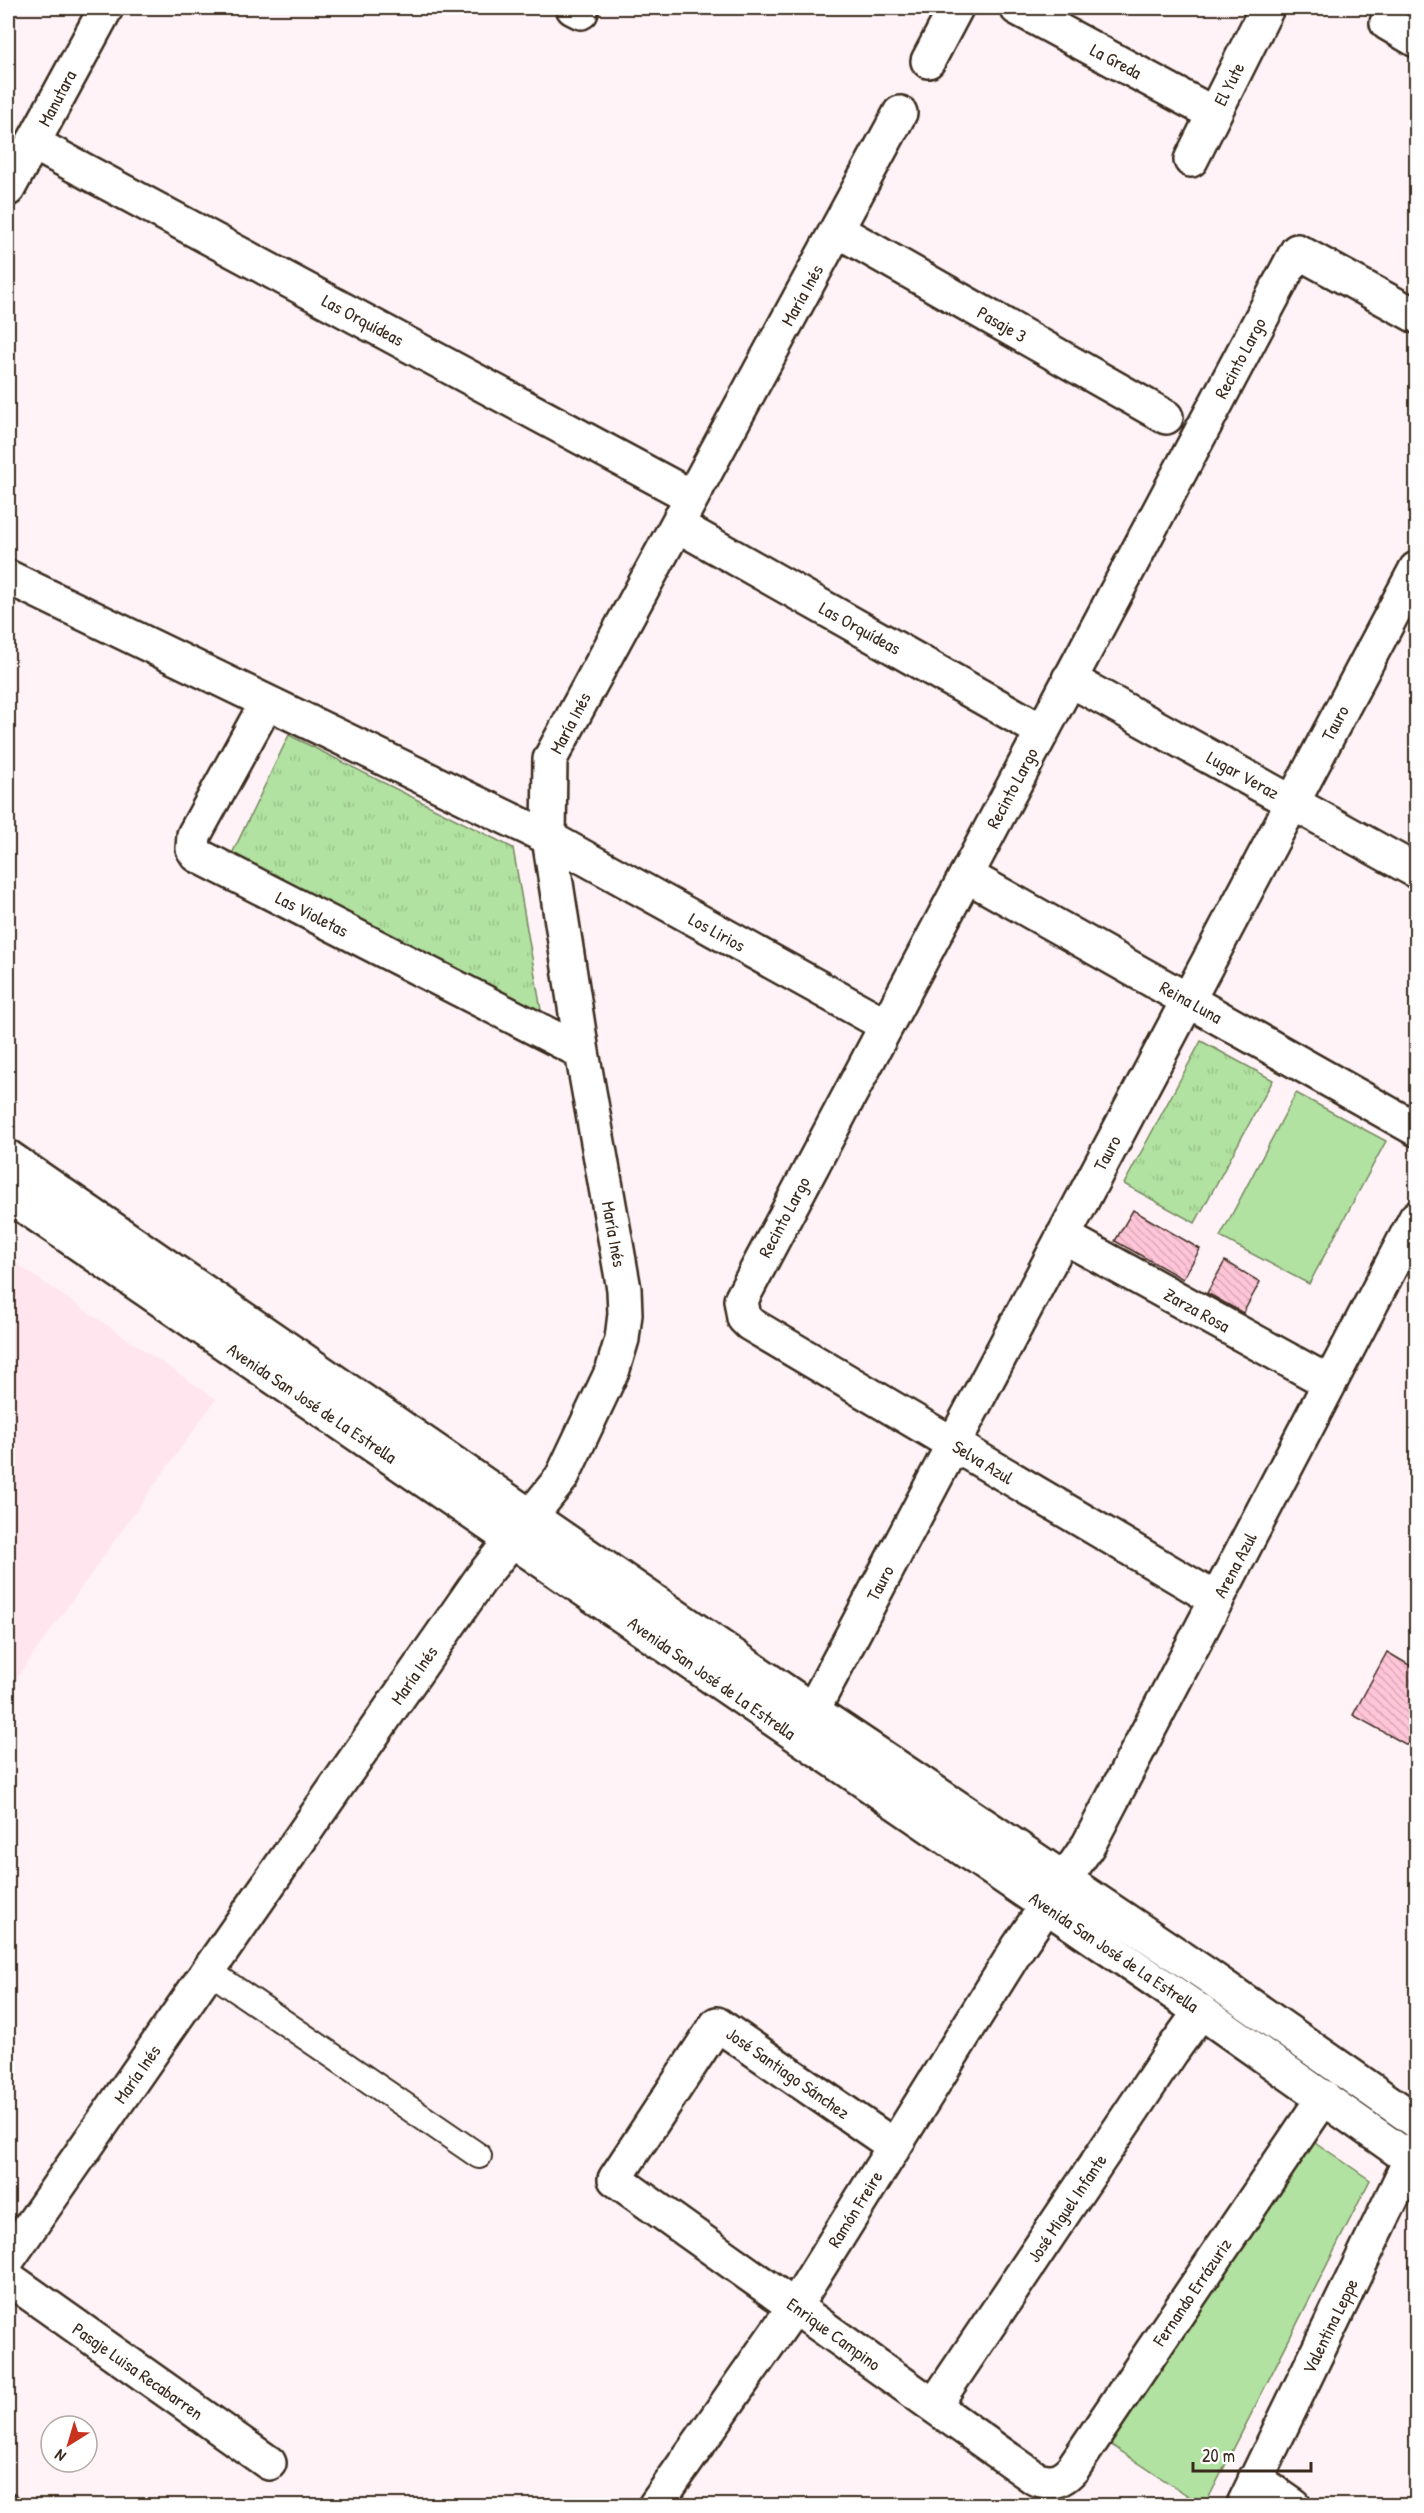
<svg xmlns="http://www.w3.org/2000/svg" width="1424" height="2513" viewBox="0 0 1424 2513" font-family="'Patrick Hand',sans-serif">
	<style>
		.built { fill: #ffe5ee }
		.grass { fill: url(#grass-tufts); stroke: #768660; stroke-width: 1.5 }
		.park { fill: #b1e2a1; stroke: #768660; stroke-width: 1.5 }
		.building { fill: url(#building-back-hatch); stroke: #3b2a1e; stroke-width: 1.5 }
		.lines { fill: none; stroke-linecap: round; stroke-linejoin: round }
		.lane-casing { stroke: #3b2a1e; stroke-width: 28 }
		.street-casing { stroke: #3b2a1e; stroke-width: 38 }
		.secondary-casing { stroke: #3b2a1e; stroke-width: 38 }
		.lane { stroke: #fff; stroke-width: 24 }
		.street { stroke: #fff; stroke-width: 33 }
		.secondary { stroke: #fff; stroke-width: 33 }
		.labels { text-anchor: middle; dominant-baseline: central; stroke-width: 6; stroke-linejoin: round; paint-order: stroke }
		.street-label { font-size: 18px; fill: #3b2a1e; stroke: #fff }
	</style>
	<defs>
		<pattern id="grass-tufts" width="24" height="20" patternUnits="userSpaceOnUse" patternTransform="scale(1.5)"><rect width="24" height="20" fill="#b1e2a1"/><path d="M3 7l-1-3M5 7V3M7 7l1-3M15 17l-1-3M17 17v-4M19 17l1-3" fill="none" stroke="#99c28a"/></pattern>
		<pattern id="building-back-hatch" width="6" height="6" patternUnits="userSpaceOnUse" patternTransform="scale(1.5)"><rect width="6" height="6" fill="#ffc5d8"/><path d="M-1 5l2 2M0 0l6 6M5-1l2 2" fill="none" stroke="#dba9b9"/></pattern>
	</defs>
	<rect width="100%" height="100%" fill="#fff3f7"/>
	<filter id="ink" filterUnits="userSpaceOnUse"><feTurbulence type="fractalNoise" baseFrequency=".0167" numOctaves="2"/><feDisplacementMap in="SourceGraphic" scale="12" xChannelSelector="R" yChannelSelector="G"/><feConvolveMatrix kernelMatrix="1 2 1 2 8 2 1 2 1" color-interpolation-filters="sRGB"/></filter>
	<g filter="url(#ink)">
		<path class="built" d="M8 1258 216 1399 8 1690Z"/>
		<path class="grass" d="M289 735 513 848 542 1016 231 856Z
			M1201 1041 1273 1080 1195 1223 1124 1184Z"/>
		<path class="park" d="M1296 1093 1386 1141 1309 1284 1220 1237Z
			M1309 2138 1370 2180 1205 2505H1202L1104 2440Z"/>
		<path class="building" d="M1133 1210 1200 1249 1183 1279 1115 1241Z
			M1225 1261 1260 1282 1243 1313 1207 1293Z
			M1387 1652 1416 1669V1750L1353 1715Z"/>
		<g class="lines">
			<g class="lane-casing">
				<path id="lane" d="M209 1971 479 2156
					M8 2505V2506"/>
			</g>
			<g class="street-casing">
				<path id="street" d="M573 8 581 12
					M1017 8 1214 114
					M1387 23 1416 40
					M928 61 956 8
					M33 143 692 497
					M1191 160 1267 8
					M837 230 1166 417
					M677 525 1042 731
					M8 577 549 838 886 1025
					M1069 679 1416 871
					M267 702 194 835 193 849 197 855 582 1052
					M966 875 1416 1129
					M1063 1236 1330 1383
					M1217 1600 750 1324 744 1318 741 1300 1297 251 1416 316
					M799 1736 1416 569
					M894 2146 717 2024 615 2179 1035 2478C1051 2484 1062 2481 1073 2468L1324 2097
					M8 2259 482 1577 562 1477 613 1369 622 1339 625 1314 624 1289 582 1052 549 838 550 759 900 113
					M8 2278 269 2463
					M934 2406 1172 2051 1201 2011
					M1255 2479 1294 2506
					M655 2506 795 2306 1019 1946 1089 1844 1416 1218
					M1243 2506 1416 2148"/>
			</g>
			<g class="secondary-casing">
				<path id="secondary" d="M8 189 106 8
					M8 1157 812 1710 1207 1975 1416 2121
					M8 1195 1210 2018 1416 2163"/>
			</g>
			<use href="#lane" class="lane"/>
			<use href="#street" class="street"/>
			<use href="#secondary" class="secondary"/>
		</g>
	</g>
	<g class="labels">
		<g class="street-label">
			<text transform="translate(1116 61) rotate(28)">La Greda</text>
			<text transform="translate(1229 84) rotate(-63)">El Yute</text>
			<text transform="translate(57 98) rotate(-62)">Manutara</text>
			<text transform="translate(802 295) rotate(-61)">María Inés</text>
			<text transform="translate(363 320) rotate(28)">Las Orquídeas</text>
			<text transform="translate(1002 324) rotate(30)">Pasaje 3</text>
			<text transform="translate(1240 358) rotate(-62)">Recinto Largo</text>
			<text transform="translate(860 628) rotate(29)">Las Orquídeas</text>
			<text transform="translate(570 723) rotate(-62)">María Inés</text>
			<text transform="translate(1335 723) rotate(-62)">Tauro</text>
			<text transform="translate(1243 775) rotate(29)">Lugar Veraz</text>
			<text transform="translate(1012 788) rotate(-62)">Recinto Largo</text>
			<text transform="translate(312 914) rotate(27)">Las Violetas</text>
			<text transform="translate(717 932) rotate(29)">Los Lirios</text>
			<text transform="translate(1191 1002) rotate(29)">Reina Luna</text>
			<text transform="translate(1107 1153) rotate(-62)">Tauro</text>
			<text transform="translate(784 1217) rotate(-62)">Recinto Largo</text>
			<text transform="translate(614 1234) rotate(80)">María Inés</text>
			<text transform="translate(1197 1310) rotate(29)">Zarza Rosa</text>
			<text transform="translate(312 1403) rotate(34)">Avenida San José de La Estrella</text>
			<text transform="translate(983 1462) rotate(31)">Selva Azul</text>
			<text transform="translate(1235 1565) rotate(-62)">Arena Azul</text>
			<text transform="translate(880 1583) rotate(-62)">Tauro</text>
			<text transform="translate(414 1675) rotate(-55)">María Inés</text>
			<text transform="translate(712 1678) rotate(35)">Avenida San José de La Estrella</text>
			<text transform="translate(1114 1952) rotate(34)">Avenida San José de La Estrella</text>
			<text transform="translate(788 2073) rotate(35)">José Santiago Sánchez</text>
			<text transform="translate(137 2074) rotate(-55)">María Inés</text>
			<text transform="translate(1067 2208) rotate(-56)">José Miguel Infante</text>
			<text transform="translate(855 2209) rotate(-58)">Ramón Freire</text>
			<text transform="translate(1192 2292) rotate(-56)">Fernando Errázuriz</text>
			<text transform="translate(1330 2326) rotate(-64)">Valentina Leppe</text>
			<text transform="translate(834 2334) rotate(36)">Enrique Campino</text>
			<text transform="translate(138 2371) rotate(35)">Pasaje Luisa Recabarren</text>
		</g>
	</g>
	<rect width="1424" height="2513" fill="none" stroke="#fff" stroke-width="30"/>
	<rect x="15" y="15" width="1394" height="2483" fill="none" stroke="#3b2a1e" stroke-width="2" filter="url(#ink)"/>
	<g transform="translate(69 2444) rotate(217)"><circle r="28" fill="#ffffff" stroke="#b1aaa5" stroke-width="1.5"/>
	<path d="M0-4.5L10 22L0 15L-10 22Z" fill="#c8321e"/>
	<text y="-9" font-size="16" font-weight="bold" text-anchor="middle" fill="#3b2a1e">N</text>
	</g>
	<path d="M1193 2462v9h118v-9" fill="none" stroke="#3b2a1e" stroke-width="3"/>
	<text x="1202" y="2462" font-size="18" fill="#3b2a1e" stroke="#ffffff" stroke-width="4.5" paint-order="stroke">20 m</text>
</svg>
